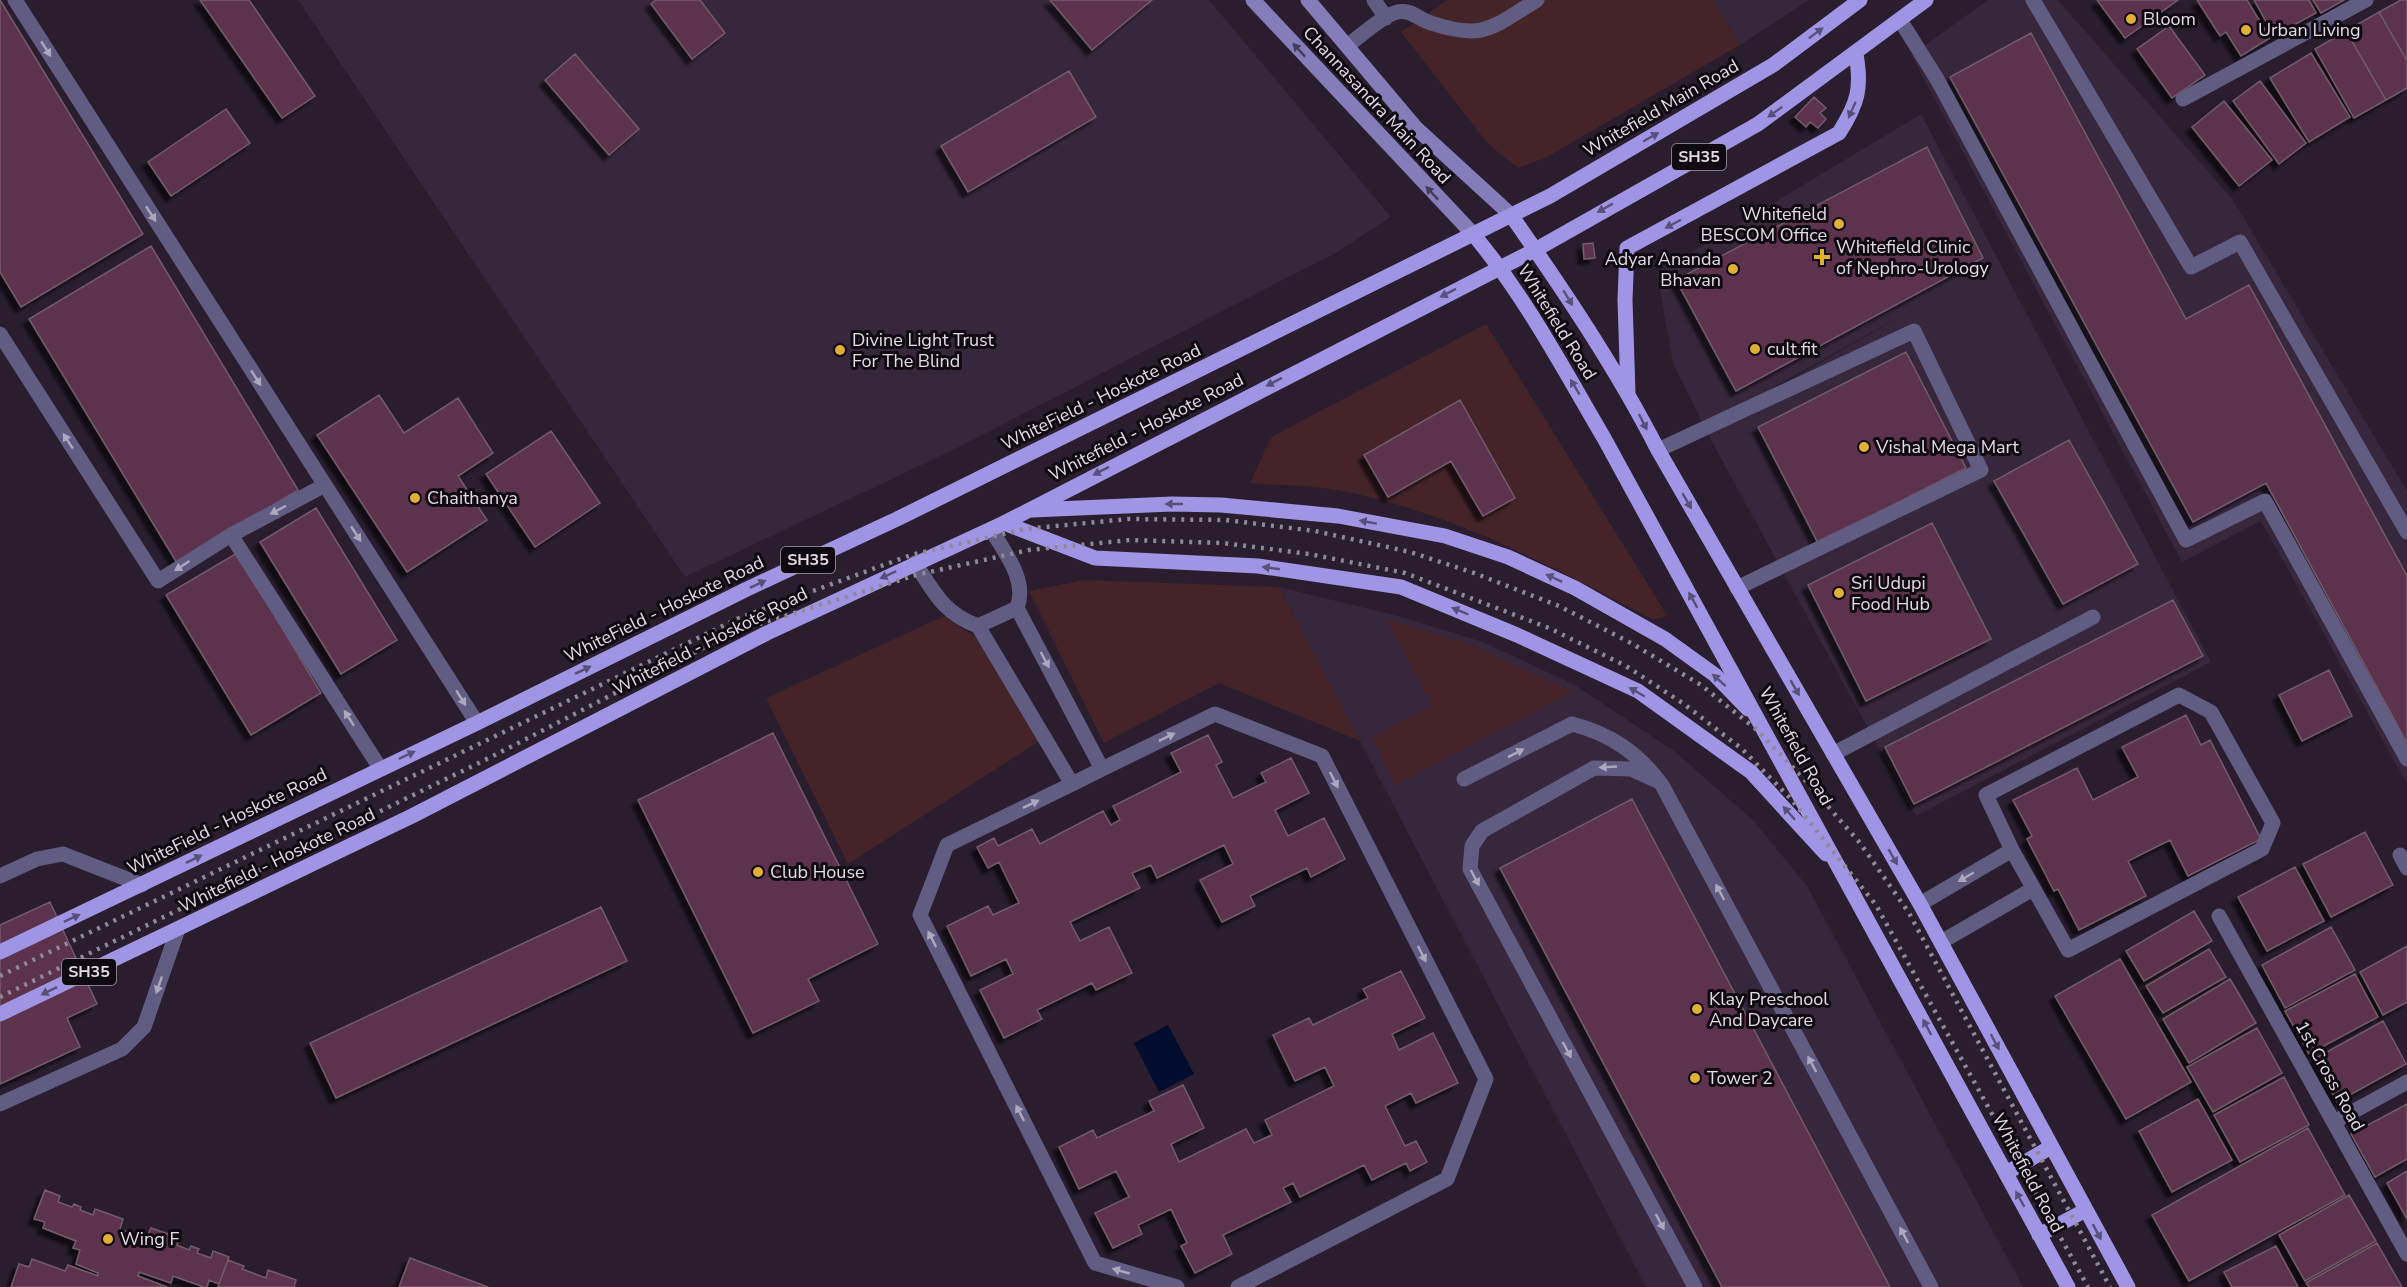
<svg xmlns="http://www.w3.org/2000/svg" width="2407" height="1287" viewBox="0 0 2407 1287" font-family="'Nunito Sans',sans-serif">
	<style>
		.built { fill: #36273c }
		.green { fill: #442329 }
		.water { fill: #010c2f }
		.building { fill: #5c324d; stroke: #715b68; stroke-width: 1.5; filter: url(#shadow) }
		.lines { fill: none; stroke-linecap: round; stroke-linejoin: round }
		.lane { stroke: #615c82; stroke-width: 15 }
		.street { stroke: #615c82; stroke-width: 15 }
		.secondary { stroke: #847db9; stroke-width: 15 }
		.primary { stroke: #a095e4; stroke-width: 15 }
		.rail { stroke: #918896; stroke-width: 4.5; stroke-dasharray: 3 6; stroke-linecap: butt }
		.oneway { fill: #58507a }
		.oneway2 { fill: #aea8be }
		.oneway3 { fill: #443e5d }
		.poi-dot { fill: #e0b034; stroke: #0f0a11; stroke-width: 2 }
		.labels { text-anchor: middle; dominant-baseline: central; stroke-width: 6; stroke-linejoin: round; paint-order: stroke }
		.shield { fill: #0f0a11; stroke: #a39ca6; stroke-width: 1.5 }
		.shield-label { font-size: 16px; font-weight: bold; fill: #e2dae6 }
		.poi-label { font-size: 18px; fill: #e2dae6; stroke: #0f0a11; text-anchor: start }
		.street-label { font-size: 18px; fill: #e2dae6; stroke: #0f0a11 }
	</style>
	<defs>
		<filter id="shadow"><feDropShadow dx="-5.5" dy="5.5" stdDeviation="1.5" flood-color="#0009"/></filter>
	</defs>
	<rect width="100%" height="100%" fill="#291d2e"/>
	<path class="built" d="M298 0H1209L1391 217 1337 252 957 448 685 577Z
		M1714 0H1809L1740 45Z
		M1988 0H2058L2233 200 2407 491V784L2261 521 2182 562 1911 55Z
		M1921 114 2211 662 1916 816 1705 429 1919 306 1704 426 1673 363 1657 273Z
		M1279 587 1398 616 1483 642 1575 685 1674 751 1754 821 1807 886 2023 1287H1646Z"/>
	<path class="green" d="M1447 0H1714L1740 45 1547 157 1518 168 1488 144 1401 32Z
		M1486 324 1667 615 1654 620C1552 567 1451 511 1337 490 1309 485 1279 486 1250 483L1271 437Z
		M1084 580 1279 587 1360 741 1219 683 1104 743 1029 591Z
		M944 616 984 643 1038 742 848 864 766 698Z
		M1386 619 1468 644 1573 692 1395 785 1372 737 1432 705Z"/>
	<path class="water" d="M1168 1025 1194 1074 1159 1092 1134 1043Z"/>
	<path class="building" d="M0 0 143 234 21 307 0 272Z
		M200 0H249L315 96 282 118Z
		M656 0H700L725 33 692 59 651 4Z
		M1050 0H1152L1092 50Z
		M2097 0H2178L2125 38Z
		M2197 0H2247L2270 38 2241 56 2226 32 2220 36Z
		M2254 0H2309L2316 13 2274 36Z
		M2313 0H2344L2321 13Z
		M2401 0H2407V61L2379 12Z
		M2379 12 2407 61V88L2386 100 2346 31Z
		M2169 26 2205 75 2172 98 2137 49Z
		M2346 31 2386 100 2354 118 2315 49Z
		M2031 33 2186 319 2249 285 2407 576V743L2266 483 2193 522 1950 77Z
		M2311 53 2350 117 2309 142 2270 78Z
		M575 54 639 129 609 155 545 80Z
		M1069 71 1096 117 968 192 941 146Z
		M2260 81 2306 143 2279 164 2233 101Z
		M1814 97 1826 108 1820 113 1826 119 1818 128 1810 122 1806 127 1795 117Z
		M2224 101 2272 160 2239 186 2192 127Z
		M226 109 250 143 171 196 148 162Z
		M1927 147 1983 258 1736 391 1676 280Z
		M1593 243 1595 258 1584 259 1583 244Z
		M151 246 298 490 177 563 29 319Z
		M1906 352 1966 468 1818 543 1758 427Z
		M379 395 404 433 458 398 493 453 458 476 487 520 407 572 317 435Z
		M1460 400 1515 498 1483 516 1451 461 1388 497 1364 455Z
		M551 431 600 503 535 547 486 474Z
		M2069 440 2138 564 2063 604 1994 481Z
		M316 508 397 640 341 674 260 542Z
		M1932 523 1991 639 1866 701 1808 585Z
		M237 553 321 693 251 735 166 595Z
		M2173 600 2203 656 1914 804 1885 747Z
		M2329 670 2352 716 2302 741 2279 695Z
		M2186 715 2201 745 2210 740 2261 839 2188 876 2170 840 2128 861 2146 896 2079 930 2058 889 2054 891 2027 839 2032 836 2013 800 2077 768 2093 800 2138 777 2122 747Z
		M773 733 878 944 808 979 819 1001 753 1033 638 800Z
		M1208 735 1222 762 1216 765 1233 798 1266 782 1261 773 1291 758 1309 793 1275 810 1288 836 1324 818 1345 859 1311 877 1307 868 1250 896 1255 906 1222 922 1200 880 1233 864 1224 845 1157 878 1151 865 1132 873 1140 888 1070 922 1080 941 1109 927 1132 973 1096 990 1092 983 1037 1010 1042 1019 1004 1038 980 990 1013 974 1006 959 971 976 947 926 988 906 993 915 1019 903 999 862 988 868 977 847 994 838 998 846 1032 829 1040 844 1103 811 1111 825 1120 820 1113 806 1181 772 1171 753Z
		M1632 799 1890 1287H1722L1500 868Z
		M2365 832 2393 885 2331 917 2303 864Z
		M2295 867 2324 921 2267 951 2238 897Z
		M50 902 97 1004 67 1018 80 1047 0 1084V925Z
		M601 907 627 961 336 1098 310 1043Z
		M2194 911 2212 941 2144 981 2126 951Z
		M2331 927 2355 970 2285 1008 2262 965Z
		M2407 946V1002L2383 1015 2360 972Z
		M2209 949 2226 977 2163 1013 2146 986Z
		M2120 959 2191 1082 2126 1119 2055 996Z
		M1401 971 1425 1018 1392 1034 1399 1050 1433 1033 1458 1083 1416 1103 1411 1093 1385 1106 1405 1146 1416 1141 1427 1162 1410 1171 1406 1163 1372 1180 1364 1165 1300 1197 1293 1183 1283 1188 1291 1202 1223 1235 1232 1254 1195 1273 1181 1246 1187 1243 1171 1209 1138 1225 1142 1234 1113 1248 1095 1213 1129 1197 1116 1171 1079 1189 1059 1147 1093 1130 1097 1138 1154 1111 1149 1101 1183 1085 1204 1128 1171 1144 1179 1162 1246 1129 1254 1143 1272 1135 1265 1120 1334 1086 1325 1067 1295 1081 1273 1035 1309 1018 1313 1025 1368 998 1363 989Z
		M2355 974 2378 1017 2309 1054 2285 1011Z
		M2230 979 2256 1023 2189 1063 2163 1019Z
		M2383 1021 2406 1064 2337 1102 2314 1059Z
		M2257 1028 2282 1073 2213 1112 2187 1067Z
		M2284 1077 2309 1125 2240 1162 2214 1115Z
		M2198 1099 2232 1160 2172 1192 2139 1131Z
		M2407 1104V1159L2375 1177 2351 1134Z
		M2308 1128 2345 1195 2189 1281 2152 1215Z
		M2407 1171V1219L2387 1183Z
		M45 1190 60 1196 58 1202 72 1207 74 1204 81 1207 80 1210 93 1215 95 1209 123 1219 120 1229 146 1239 151 1228 180 1238 177 1245 189 1250 191 1246 199 1249 197 1253 211 1258 213 1251 229 1257 219 1284 209 1280 207 1287H204L173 1276 171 1283 139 1272 138 1276 167 1287H11L19 1264 29 1267 32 1259 65 1271 68 1265 98 1276V1273L76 1264 80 1250 73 1248 76 1241 43 1228 45 1222 34 1219Z
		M2349 1195 2376 1241 2305 1281 2279 1235Z
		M2377 1243 2402 1287H2309L2306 1283Z
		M2276 1246 2298 1287H2232L2224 1272Z
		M410 1258 488 1287H399Z
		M228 1260 244 1266 242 1269 266 1278 268 1270 296 1280 294 1287H218Z"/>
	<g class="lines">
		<path class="lane" d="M15 0 477 723
			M1374 0 1386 18
			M2033 0 2191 267 2240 242 2407 532
			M1900 20 1937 79 2186 540 2265 501 2407 759
			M1347 46C1359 37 1384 15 1397 12 1411 9 1418 19 1431 23 1485 41 1492 27 1537 0
			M0 334 158 581 231 535 325 485
			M1658 450 1914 331 1981 470 1737 588
			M231 535 380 768
			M2179 695 2211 712 2273 823 2262 849 2068 950 2012 850 1986 795Z
			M1833 754 2093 617
			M1464 779 1572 724C1611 734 1638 753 1662 785L1931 1287
			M1655 780 1631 769 1594 768 1482 831 1472 846 1470 869 1695 1287
			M1920 904 2012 850
			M1941 942 2033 889"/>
		<path class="street" d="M2183 99 2366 0
			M915 563C934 592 943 613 978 626L1072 784 947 845 920 915 1095 1263 1177 1287
			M1017 608 1102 769 1215 714 1322 756 1486 1079 1447 1179 1238 1287
			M978 626 1017 608C1028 580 1004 552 991 529
			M1072 784 1102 769
			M2400 855 2407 868
			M0 876 37 859 63 854 142 885
			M2219 916 2407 1254
			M0 1104 122 1049 144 1027 178 929
			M2334 1122 2407 1082"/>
		<path class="secondary" d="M1253 0 1473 234
			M1308 0 1416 128 1511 215"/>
		<path class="primary" d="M1511 215C1564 291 1616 368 1658 450L1920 904 2128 1287
			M1473 234C1525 296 1563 368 1604 438L2068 1287
			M1628 393 1625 300 1627 248 1839 133C1858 103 1862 88 1856 54
			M1032 510 1172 504 1221 505 1338 516 1445 536 1508 557 1575 588 1665 639 1715 675 1748 709
			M1004 523 1095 558 1258 566 1401 587 1517 635 1638 691 1751 772 1826 854
			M0 952 477 723 747 589 897 519 1550 196 1773 65 1860 0
			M0 1014 412 816 767 633 1004 523 1535 250 1758 124 1926 0
			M2006 1173 2051 1147
			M2039 1235 2086 1210"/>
		<path class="rail" d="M0 976 739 618 911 555 1025 529 1128 519 1226 520 1315 531 1410 552 1474 573 1559 606 1631 643 1701 685 1757 730 1805 780 1860 843 1909 913 2110 1287
			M0 997 491 757 734 632 916 575 1029 550 1130 540 1223 543 1309 554 1405 573 1549 628 1626 666 1684 704 1742 749 1791 799 1876 905 2088 1287"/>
	</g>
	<defs><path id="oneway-solid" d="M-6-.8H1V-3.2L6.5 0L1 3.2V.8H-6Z" transform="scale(1.5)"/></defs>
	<g class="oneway">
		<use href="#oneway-solid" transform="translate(1816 33) rotate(-37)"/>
		<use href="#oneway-solid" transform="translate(1852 110) rotate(114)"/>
		<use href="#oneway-solid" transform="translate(1775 112) rotate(144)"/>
		<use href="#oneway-solid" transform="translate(1651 137) rotate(-30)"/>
		<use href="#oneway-solid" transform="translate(1605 208) rotate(151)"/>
		<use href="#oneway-solid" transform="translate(1673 224) rotate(152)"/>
		<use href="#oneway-solid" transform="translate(1448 293) rotate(153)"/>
		<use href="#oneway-solid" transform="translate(1568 298) rotate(59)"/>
		<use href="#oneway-solid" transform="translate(1274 382) rotate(153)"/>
		<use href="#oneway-solid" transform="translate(1575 387) rotate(-121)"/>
		<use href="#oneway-solid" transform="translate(1643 422) rotate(63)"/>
		<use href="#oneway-solid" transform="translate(1101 471) rotate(153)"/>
		<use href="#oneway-solid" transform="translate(1687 501) rotate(60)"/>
		<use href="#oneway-solid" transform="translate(1174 504) rotate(180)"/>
		<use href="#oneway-solid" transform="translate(1368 522) rotate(-170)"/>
		<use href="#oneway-solid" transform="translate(1271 568) rotate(-172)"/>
		<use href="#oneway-solid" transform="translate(888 575) rotate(155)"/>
		<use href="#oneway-solid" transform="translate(1554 578) rotate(-155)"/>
		<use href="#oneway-solid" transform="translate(758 584) rotate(-25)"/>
		<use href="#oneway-solid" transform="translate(1693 600) rotate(-119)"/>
		<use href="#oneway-solid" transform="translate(1460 611) rotate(-158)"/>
		<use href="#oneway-solid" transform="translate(583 670) rotate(-26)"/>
		<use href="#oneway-solid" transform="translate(1719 680) rotate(-138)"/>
		<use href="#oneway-solid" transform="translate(1795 688) rotate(60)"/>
		<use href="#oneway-solid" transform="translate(1637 692) rotate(-150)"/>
		<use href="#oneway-solid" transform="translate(407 755) rotate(-25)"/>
		<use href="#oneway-solid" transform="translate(1789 813) rotate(-132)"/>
		<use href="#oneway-solid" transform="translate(1893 857) rotate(60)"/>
		<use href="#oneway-solid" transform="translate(194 859) rotate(-26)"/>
		<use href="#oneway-solid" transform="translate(72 918) rotate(-25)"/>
		<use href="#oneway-solid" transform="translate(49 991) rotate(154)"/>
		<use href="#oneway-solid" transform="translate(1927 1027) rotate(-118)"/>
		<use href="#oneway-solid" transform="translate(1995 1042) rotate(62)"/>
		<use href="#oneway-solid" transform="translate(2020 1199) rotate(-119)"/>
		<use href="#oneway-solid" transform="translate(2097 1232) rotate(62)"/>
	</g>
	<g class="oneway2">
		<use href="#oneway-solid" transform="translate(46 49) rotate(57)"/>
		<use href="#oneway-solid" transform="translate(151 214) rotate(57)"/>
		<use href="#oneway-solid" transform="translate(256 378) rotate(57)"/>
		<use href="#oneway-solid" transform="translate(68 441) rotate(-123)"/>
		<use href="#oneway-solid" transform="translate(278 510) rotate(152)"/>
		<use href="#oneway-solid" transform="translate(356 534) rotate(57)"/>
		<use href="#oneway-solid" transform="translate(182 566) rotate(147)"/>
		<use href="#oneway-solid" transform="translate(1045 660) rotate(62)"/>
		<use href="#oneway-solid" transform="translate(461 698) rotate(58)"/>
		<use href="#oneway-solid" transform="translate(349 718) rotate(-123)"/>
		<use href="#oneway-solid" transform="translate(1167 737) rotate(-26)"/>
		<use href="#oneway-solid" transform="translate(1516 753) rotate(-27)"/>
		<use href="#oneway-solid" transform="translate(1608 767) rotate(177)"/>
		<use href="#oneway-solid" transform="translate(1334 780) rotate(63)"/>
		<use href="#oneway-solid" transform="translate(1031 804) rotate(-26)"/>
		<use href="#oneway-solid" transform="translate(1966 877) rotate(150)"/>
		<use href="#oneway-solid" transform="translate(1475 878) rotate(62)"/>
		<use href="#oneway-solid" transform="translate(1720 892) rotate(-118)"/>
		<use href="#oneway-solid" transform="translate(932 939) rotate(-117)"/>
		<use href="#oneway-solid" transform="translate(1422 954) rotate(63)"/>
		<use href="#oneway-solid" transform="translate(159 985) rotate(109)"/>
		<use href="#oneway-solid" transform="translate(1567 1050) rotate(62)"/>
		<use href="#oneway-solid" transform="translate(1812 1064) rotate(-118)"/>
		<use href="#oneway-solid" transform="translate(1020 1113) rotate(-117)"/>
		<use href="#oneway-solid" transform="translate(1660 1222) rotate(62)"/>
		<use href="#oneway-solid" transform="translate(1904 1235) rotate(-118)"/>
		<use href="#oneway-solid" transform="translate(1121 1271) rotate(-164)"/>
	</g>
	<g class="oneway3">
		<use href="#oneway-solid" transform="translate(1299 50) rotate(-133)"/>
		<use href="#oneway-solid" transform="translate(1432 193) rotate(-133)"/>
	</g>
	<g class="poi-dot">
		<circle cx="2131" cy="19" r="6"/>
		<circle cx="2246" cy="30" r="6"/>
		<circle cx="1839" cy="224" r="6"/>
		<path d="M1819 248h6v6h6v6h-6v6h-6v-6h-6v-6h6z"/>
		<circle cx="1733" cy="269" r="6"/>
		<circle cx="1755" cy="349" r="6"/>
		<circle cx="840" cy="350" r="6"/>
		<circle cx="1864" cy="447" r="6"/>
		<circle cx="415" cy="498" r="6"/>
		<circle cx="1839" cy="593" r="6"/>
		<circle cx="758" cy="872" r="6"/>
		<circle cx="1697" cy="1009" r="6"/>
		<circle cx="1695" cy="1078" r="6"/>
		<circle cx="108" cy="1239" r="6"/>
	</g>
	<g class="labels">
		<g class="shield">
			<rect x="1672" y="144" width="54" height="26" rx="4.5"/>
			<rect x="781" y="547" width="54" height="26" rx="4.5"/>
			<rect x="62" y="959" width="54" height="26" rx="4.5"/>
		</g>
		<g class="shield-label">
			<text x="1699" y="157">SH35</text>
			<text x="808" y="560">SH35</text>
			<text x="89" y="972">SH35</text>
		</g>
		<g class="poi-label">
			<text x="2143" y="19">Bloom</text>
			<text x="2258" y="30">Urban Living</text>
			<text x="1827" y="214" text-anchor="end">Whitefield<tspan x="1827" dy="21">BESCOM Office</tspan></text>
			<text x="1836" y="247">Whitefield Clinic<tspan x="1836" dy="21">of Nephro-Urology</tspan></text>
			<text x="1721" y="259" text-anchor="end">Adyar Ananda<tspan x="1721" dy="21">Bhavan</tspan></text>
			<text x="852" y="340">Divine Light Trust<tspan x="852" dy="21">For The Blind</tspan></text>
			<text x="1767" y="349">cult.fit</text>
			<text x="1876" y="447">Vishal Mega Mart</text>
			<text x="427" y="498">Chaithanya</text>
			<text x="1851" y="583">Sri Udupi<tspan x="1851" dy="21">Food Hub</tspan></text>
			<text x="770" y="872">Club House</text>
			<text x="1709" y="999">Klay Preschool<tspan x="1709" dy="21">And Daycare</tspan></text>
			<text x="1707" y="1078">Tower 2</text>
			<text x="120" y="1239">Wing F</text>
		</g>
		<g class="street-label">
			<text transform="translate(1377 105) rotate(47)">Channasandra Main Road</text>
			<text transform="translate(1661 108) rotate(-30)">Whitefield Main Road</text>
			<text transform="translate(1557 322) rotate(58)">Whitefield Road</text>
			<text transform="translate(1101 397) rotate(-26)">WhiteField - Hoskote Road</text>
			<text transform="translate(1146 427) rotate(-27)">Whitefield - Hoskote Road</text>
			<text transform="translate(664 609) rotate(-26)">WhiteField - Hoskote Road</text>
			<text transform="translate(710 641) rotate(-27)">Whitefield - Hoskote Road</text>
			<text transform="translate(1796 746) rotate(61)">Whitefield Road</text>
			<text transform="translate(227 821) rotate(-26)">WhiteField - Hoskote Road</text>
			<text transform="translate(277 860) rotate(-26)">Whitefield - Hoskote Road</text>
			<text transform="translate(2330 1076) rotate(61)">1st Cross Road</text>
			<text transform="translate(2028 1173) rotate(62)">Whitefield Road</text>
		</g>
	</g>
</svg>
